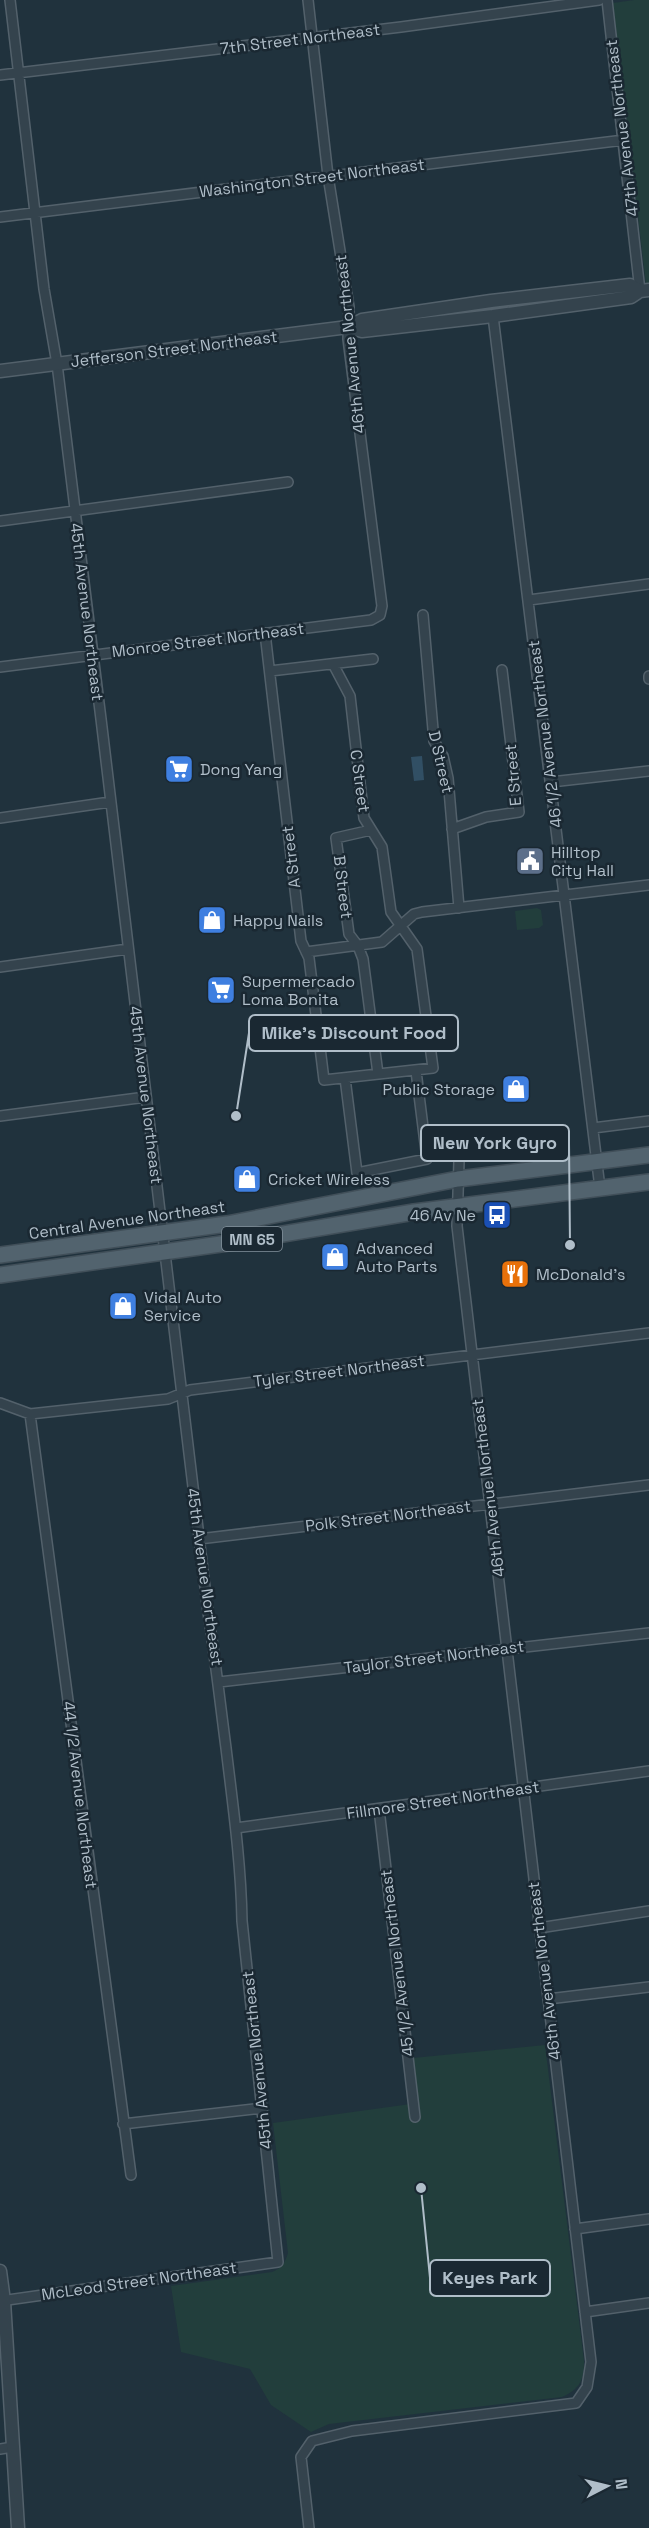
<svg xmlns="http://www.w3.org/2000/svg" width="649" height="2528" viewBox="0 0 649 2528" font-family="'Space Grotesk',sans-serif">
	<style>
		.green { fill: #223e3c }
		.water { fill: #314f64 }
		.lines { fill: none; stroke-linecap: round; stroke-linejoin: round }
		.minor-casing { stroke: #53616b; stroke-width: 12 }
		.tertiary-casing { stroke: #53616b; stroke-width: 15 }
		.primary-casing { stroke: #414f59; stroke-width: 18 }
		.minor { stroke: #34434d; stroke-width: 9 }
		.tertiary { stroke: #34434d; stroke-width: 12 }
		.primary { stroke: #52636e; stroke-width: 15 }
		.labels { text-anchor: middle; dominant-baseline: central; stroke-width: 5; stroke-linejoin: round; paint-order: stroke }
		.shield { fill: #1a2832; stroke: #83919c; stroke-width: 1.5 }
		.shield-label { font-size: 15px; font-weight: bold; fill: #b0bec9 }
		.street-label { font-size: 16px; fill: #b0bec9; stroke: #1a2832 }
		.poi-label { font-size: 16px; fill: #b0bec9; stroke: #1a2832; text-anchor: start }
		.leader { fill: none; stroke: #b0bec9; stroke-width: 2 }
		.callout-dot { fill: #b0bec9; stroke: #1a2832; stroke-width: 2 }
		.callout { fill: #1a2832; stroke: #b0bec9; stroke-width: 2 }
		.callout-label { font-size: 18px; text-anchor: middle; font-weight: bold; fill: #b0bec9 }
	</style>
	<rect width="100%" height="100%" fill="#20323d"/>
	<path class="green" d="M634 0H649V293H647L613 3Z
		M537 908 541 910 543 925 539 928 517 930 515 911Z
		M545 2045 584 2361C584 2380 580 2389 562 2397L329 2424 311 2432 271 2405 250 2369 181 2352 171 2286 272 2272C282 2268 285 2263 288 2253L273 2123 418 2103 413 2058Z"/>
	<path class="water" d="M422 756 424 780 414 781 411 757Z"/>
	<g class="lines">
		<g class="minor-casing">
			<path id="minor" d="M607 0 640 291
				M0 75 401 27 599 0
				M0 217 624 140
				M493 316 600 1188
				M0 521 288 482
				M529 600 649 584
				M423 615 434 741 443 756 448 778 459 908
				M265 633 301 941 309 958 324 1080 433 1068 417 949 391 912 382 847 364 818 350 696 333 664
				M0 667 371 620 380 615 382 606 348 339 349 307 328 176 308 0
				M270 671 373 659
				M649 676V679
				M551 782 649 771
				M0 818 110 802
				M452 829 486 817 519 812 502 670
				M371 830 336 838 349 934 358 946 363 959 378 1074
				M306 952 382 942 414 914 422 912 649 885
				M0 967 128 949
				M345 1078 357 1173 427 1159 416 1071
				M0 1116 146 1097
				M593 1128 649 1121
				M0 1403 30 1414 168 1399 190 1390 649 1333
				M30 1414 131 2175
				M199 1539 649 1485
				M219 1682 649 1633
				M379 1809 415 2117
				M236 1828 649 1771
				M539 1928 649 1911
				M548 1999 649 1987
				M123 2124 263 2108
				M575 2229 649 2219
				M0 2301 278 2262 242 1921C241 1863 233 1806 226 1748 220 1702 215 1657 208 1612L101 719 57 364 44 289 10 0
				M585 2312 649 2303
				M0 2449 13 2447
				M309 2528 301 2457 312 2441 352 2431 576 2403 587 2387 591 2362 457 1226 459 1161 457 1150"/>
		</g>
		<g class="tertiary-casing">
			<path id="tertiary" d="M348 327 362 320 491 301 630 285 640 291
				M0 371 348 327 362 331 493 316 631 297 640 291 649 290
				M0 2271 4 2301 18 2528"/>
		</g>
		<g class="primary-casing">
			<path id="primary" d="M0 1255 227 1224 458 1179 649 1155
				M0 1275 235 1242 414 1212 649 1182"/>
		</g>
		<use href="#minor" class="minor"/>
		<use href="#tertiary" class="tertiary"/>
		<use href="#primary" class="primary"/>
	</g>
	<defs>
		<g id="supermarket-square" transform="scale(1.5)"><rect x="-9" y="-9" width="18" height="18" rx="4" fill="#3f7fe0" stroke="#1a2832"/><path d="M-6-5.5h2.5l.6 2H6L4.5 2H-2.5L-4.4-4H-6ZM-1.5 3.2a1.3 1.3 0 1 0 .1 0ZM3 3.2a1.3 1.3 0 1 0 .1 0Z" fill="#fff"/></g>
		<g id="civic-square" transform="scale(1.5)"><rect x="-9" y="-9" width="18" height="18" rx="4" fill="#5c6f8a" stroke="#1a2832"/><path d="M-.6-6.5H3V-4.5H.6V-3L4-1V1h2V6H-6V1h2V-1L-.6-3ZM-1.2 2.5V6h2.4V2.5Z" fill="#fff"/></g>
		<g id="shop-square" transform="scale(1.5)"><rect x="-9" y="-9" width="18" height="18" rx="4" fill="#3f7fe0" stroke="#1a2832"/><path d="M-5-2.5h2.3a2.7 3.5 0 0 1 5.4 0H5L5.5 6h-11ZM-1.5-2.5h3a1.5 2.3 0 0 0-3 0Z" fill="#fff"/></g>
		<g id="bus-square" transform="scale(1.5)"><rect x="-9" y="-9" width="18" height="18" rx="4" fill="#1a4fb4" stroke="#1a2832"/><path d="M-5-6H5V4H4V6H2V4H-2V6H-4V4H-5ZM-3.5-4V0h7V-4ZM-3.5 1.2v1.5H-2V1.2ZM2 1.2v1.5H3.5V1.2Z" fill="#fff"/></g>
		<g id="restaurant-square" transform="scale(1.5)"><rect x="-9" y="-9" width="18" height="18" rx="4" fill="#e8710a" stroke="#1a2832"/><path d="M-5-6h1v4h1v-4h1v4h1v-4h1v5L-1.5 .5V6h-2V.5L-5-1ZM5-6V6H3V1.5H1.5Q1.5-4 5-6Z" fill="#fff"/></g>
	</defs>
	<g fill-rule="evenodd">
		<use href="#supermarket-square" x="179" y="769"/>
		<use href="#civic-square" x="530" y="861"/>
		<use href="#shop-square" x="212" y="920"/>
		<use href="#supermarket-square" x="221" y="990"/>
		<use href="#shop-square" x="516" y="1089"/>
		<use href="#shop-square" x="247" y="1179"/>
		<use href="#bus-square" x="497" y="1215"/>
		<use href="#shop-square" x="335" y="1257"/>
		<use href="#restaurant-square" x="515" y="1274"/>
		<use href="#shop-square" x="123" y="1306"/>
	</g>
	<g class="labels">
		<rect class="shield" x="222" y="1227" width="60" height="24" rx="4.5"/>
		<g class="shield-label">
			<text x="252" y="1239">MN 65</text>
		</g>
		<g class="street-label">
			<text transform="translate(300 39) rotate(-7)">7th Street Northeast</text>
			<text transform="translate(622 128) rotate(-97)">47th Avenue Northeast</text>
			<text transform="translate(312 178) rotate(-7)">Washington Street Northeast</text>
			<text transform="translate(350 344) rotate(-96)">46th Avenue Northeast</text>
			<text transform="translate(174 349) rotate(-7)">Jefferson Street Northeast</text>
			<text transform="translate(87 612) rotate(83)">45th Avenue Northeast</text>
			<text transform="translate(208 640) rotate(-7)">Monroe Street Northeast</text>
			<text transform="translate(545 734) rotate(-97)">46 1/2 Avenue Northeast</text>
			<text transform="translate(441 762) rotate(77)">D Street</text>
			<text transform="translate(513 775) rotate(-95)">E Street</text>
			<text transform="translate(360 781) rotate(82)">C Street</text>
			<text transform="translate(291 857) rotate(-97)">A Street</text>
			<text transform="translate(343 887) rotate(83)">B Street</text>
			<text transform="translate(146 1095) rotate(83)">45th Avenue Northeast</text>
			<text transform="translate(127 1220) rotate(-8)">Central Avenue Northeast</text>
			<text transform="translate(339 1371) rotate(-7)">Tyler Street Northeast</text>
			<text transform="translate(488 1488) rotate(-97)">46th Avenue Northeast</text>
			<text transform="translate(388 1516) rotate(-7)">Polk Street Northeast</text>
			<text transform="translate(205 1577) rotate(82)">45th Avenue Northeast</text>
			<text transform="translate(434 1657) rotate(-7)">Taylor Street Northeast</text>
			<text transform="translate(80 1795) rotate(83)">44 1/2 Avenue Northeast</text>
			<text transform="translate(443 1800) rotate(-8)">Fillmore Street Northeast</text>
			<text transform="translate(397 1963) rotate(-97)">45 1/2 Avenue Northeast</text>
			<text transform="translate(544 1971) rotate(-97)">46th Avenue Northeast</text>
			<text transform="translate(257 2060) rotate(-96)">45th Avenue Northeast</text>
			<text transform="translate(139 2281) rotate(-8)">McLeod Street Northeast</text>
		</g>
		<g class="poi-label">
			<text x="200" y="769">Dong Yang</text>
			<text x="551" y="852">Hilltop<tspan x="551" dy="18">City Hall</tspan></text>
			<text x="233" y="920">Happy Nails</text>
			<text x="242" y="981">Supermercado<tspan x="242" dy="18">Loma Bonita</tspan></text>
			<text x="495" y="1089" text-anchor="end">Public Storage</text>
			<text x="268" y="1179">Cricket Wireless</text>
			<text x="476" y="1215" text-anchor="end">46 Av Ne</text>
			<text x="356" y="1248">Advanced<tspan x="356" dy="18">Auto Parts</tspan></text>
			<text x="536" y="1274">McDonald's</text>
			<text x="144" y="1297">Vidal Auto<tspan x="144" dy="18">Service</tspan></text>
		</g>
	</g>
	<path class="leader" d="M236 1116L249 1033M570 1245L569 1143M421 2188L430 2278"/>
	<g class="callout-dot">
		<circle cx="236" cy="1116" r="6"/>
		<circle cx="570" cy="1245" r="6"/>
		<circle cx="421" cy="2188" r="6"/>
	</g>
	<g class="callout">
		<rect x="249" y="1015" width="209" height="36" rx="6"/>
		<rect x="421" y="1125" width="148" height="36" rx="6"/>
		<rect x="430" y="2260" width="120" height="36" rx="6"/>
	</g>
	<g class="callout-label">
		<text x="354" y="1039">Mike's Discount Food</text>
		<text x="495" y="1149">New York Gyro</text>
		<text x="490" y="2284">Keyes Park</text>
	</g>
	<g transform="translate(607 2486) rotate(83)" stroke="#1a2832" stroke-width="4.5" paint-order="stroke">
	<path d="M0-4.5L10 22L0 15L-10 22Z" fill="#b0bec9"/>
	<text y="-9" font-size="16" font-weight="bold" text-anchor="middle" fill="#b0bec9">N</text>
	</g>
</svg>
